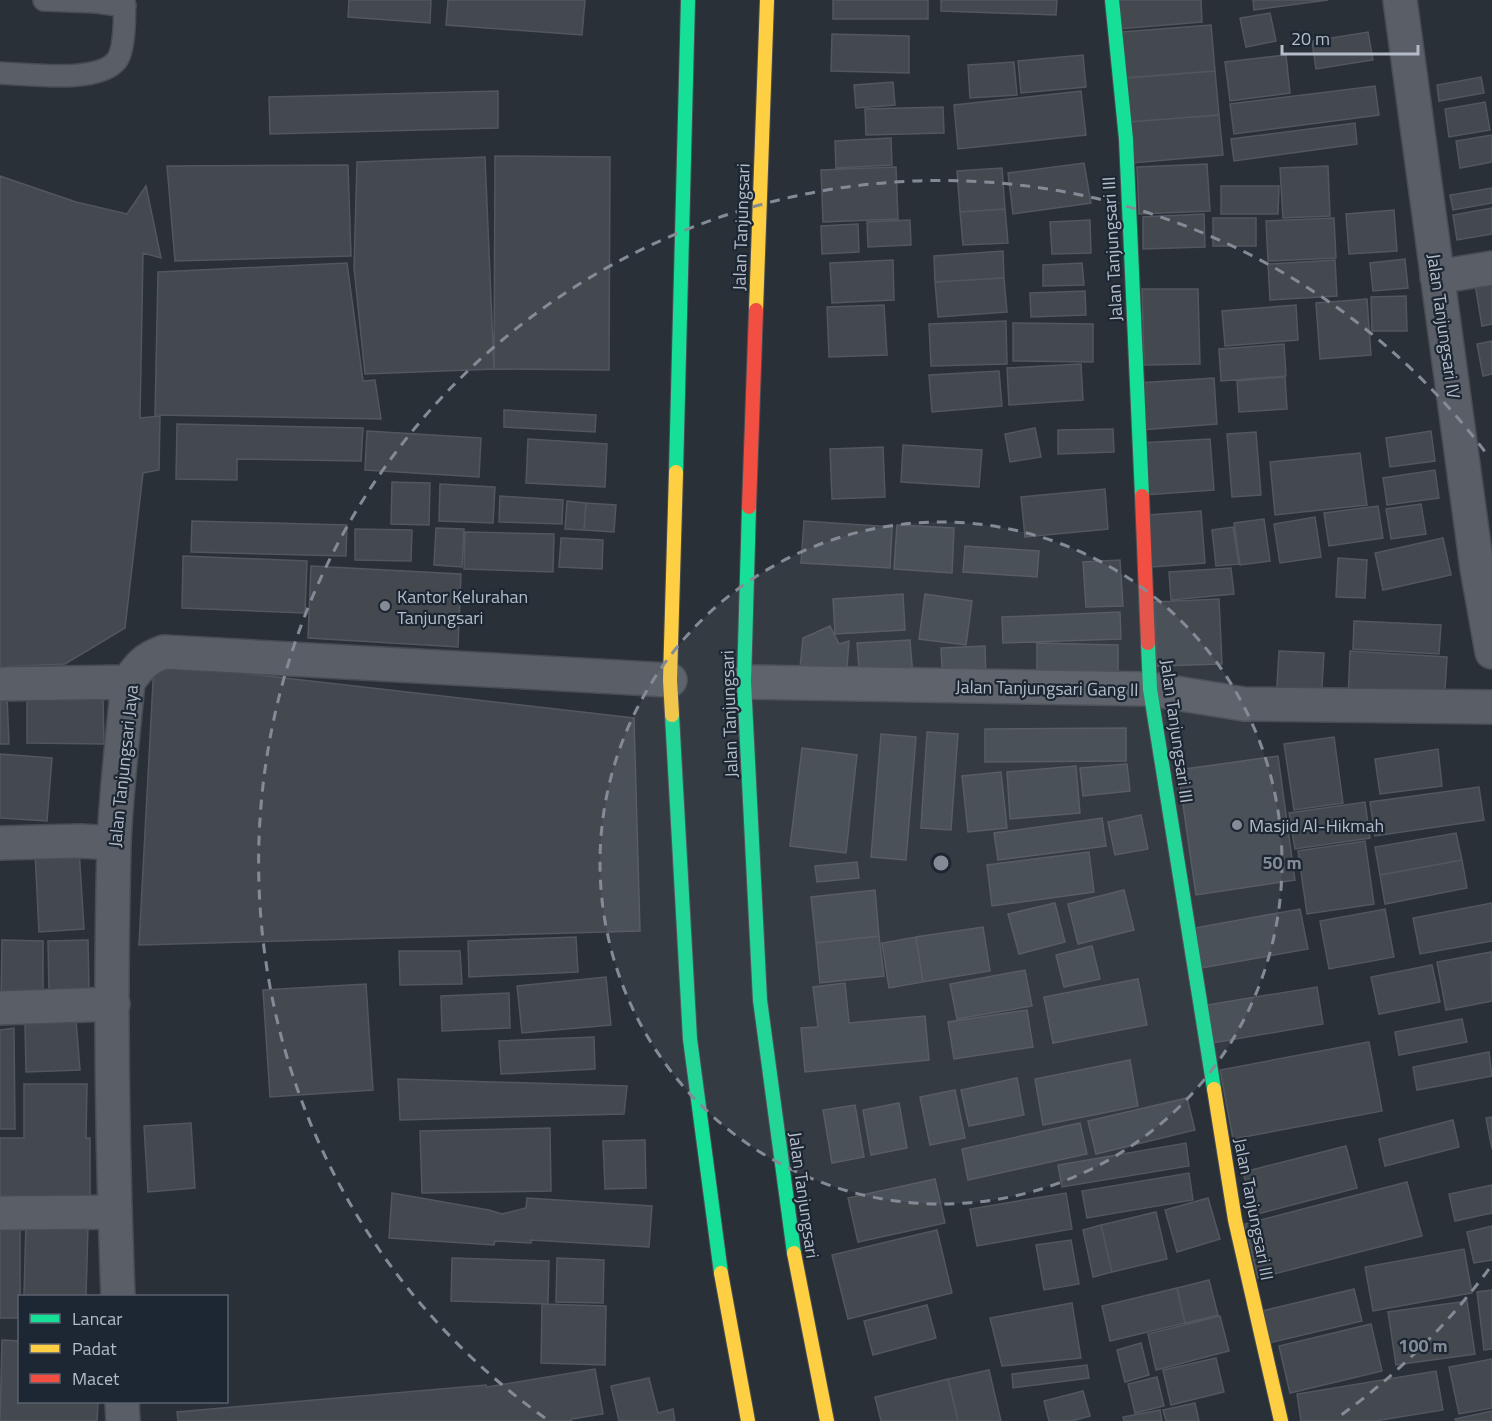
<svg xmlns="http://www.w3.org/2000/svg" width="1492" height="1421" viewBox="0 0 1492 1421" font-family="'Titillium Web',sans-serif">
	<style>
		.building { fill: #444950; stroke: #52575f; stroke-width: 1.5 }
		.lines { fill: none; stroke-linecap: round; stroke-linejoin: round }
		.lane-casing { stroke: #484c53; stroke-width: 24 }
		.street-casing { stroke: #484c53; stroke-width: 36 }
		.fast-casing { stroke: #484c53; stroke-width: 16 }
		.slow-casing { stroke: #484c53; stroke-width: 16 }
		.jam-casing { stroke: #484c53; stroke-width: 16 }
		.lane { stroke: #5a5e66; stroke-width: 21 }
		.street { stroke: #5a5e66; stroke-width: 33 }
		.fast { stroke: #16e098; stroke-width: 14 }
		.slow { stroke: #ffcf43; stroke-width: 14 }
		.jam { stroke: #f24e42; stroke-width: 14 }
		.ring { fill: none; stroke: #848b96; stroke-width: 3; stroke-dasharray: 10 8 }
		.poi-dot { fill: #848b96; stroke: #1d2633; stroke-width: 2 }
		.labels { text-anchor: middle; dominant-baseline: central; stroke-width: 4.5; stroke-linejoin: round; paint-order: stroke }
		.street-label { font-size: 18px; fill: #b4bcc9; stroke: #1d2633 }
		.poi-label { font-size: 18px; fill: #b4bcc9; stroke: #1d2633; text-anchor: start }
		.centre { fill: #848b96; stroke: #1d2633; stroke-width: 3 }
		.ring-label { font-size: 18px; text-anchor: middle; font-weight: bold; fill: #848b96; stroke: #1d2633; stroke-width: 4.5; stroke-linejoin: round; paint-order: stroke }
	</style>
	<rect width="100%" height="100%" fill="#2a3038"/>
	<path class="building" d="M349 0H431L430 23 348 17Z
		M448 0H585L582 35 446 25Z
		M833 0H928V19H833Z
		M941 0H1057L1056 15 941 11Z
		M1116 0H1201L1202 22 1118 29Z
		M1253 0H1328L1254 10Z
		M1270 13 1276 41 1246 47 1240 18Z
		M1211 25 1215 71 1125 78 1121 32Z
		M1368 32 1373 60 1316 69 1312 41Z
		M832 34 909 36V73L831 71Z
		M1083 55 1086 87 1021 93 1018 61Z
		M1286 55 1290 93 1230 101 1225 62Z
		M1014 62 1017 95 970 98 968 65Z
		M1215 71 1219 115 1128 122 1125 78Z
		M1481 77 1484 93 1439 101 1437 85Z
		M893 82 895 105 856 108 854 85Z
		M1375 86 1379 115 1234 134 1230 104Z
		M498 91V128L270 134 269 97Z
		M1081 91 1086 135 958 149 954 105Z
		M1485 102 1490 130 1449 137 1445 109Z
		M943 107 944 133 866 135 865 109Z
		M1219 115 1223 155 1132 163 1128 122Z
		M1355 123 1357 144 1234 161 1231 139Z
		M1492 135V162L1460 168 1456 141Z
		M891 138 892 165 836 168 835 141Z
		M495 156 610 157 609 370 494 369Z
		M485 157 494 369 365 374 354 268 357 162Z
		M1084 163 1091 203 1013 214 1008 173Z
		M1207 164 1210 211 1139 214 1137 167Z
		M348 165 351 256 175 261 167 166Z
		M1328 166 1330 216 1283 218 1280 168Z
		M896 167 898 219 823 222 821 170Z
		M1002 168 1005 209 960 212 957 171Z
		M0 176 76 202 127 214 146 186 161 258 143 253 140 418 160 416 159 470 143 473 125 628 65 664 0 667Z
		M1221 186H1279L1278 214H1221Z
		M1492 188V203L1453 210 1450 195Z
		M1492 208V234L1457 240 1453 215Z
		M1005 209 1008 243 963 245 960 212Z
		M1394 210 1397 251 1349 254 1346 214Z
		M1204 214 1205 247 1143 249V217Z
		M1213 218H1256V246H1213Z
		M1334 218 1336 258 1268 261 1266 221Z
		M910 220 911 245 868 247 867 222Z
		M1090 220 1091 253 1052 254 1050 222Z
		M858 224 859 252 822 254 821 226Z
		M1003 251 1004 278 935 282 934 256Z
		M1405 259 1408 288 1373 291 1370 263Z
		M893 260 894 300 832 303 830 263Z
		M1335 260 1337 296 1270 300 1268 264Z
		M347 263 363 381 375 380 381 419 155 415 158 272Z
		M1082 263 1084 285 1043 286V265Z
		M1004 278 1007 312 938 317 935 282Z
		M1492 281V324L1482 326 1475 284Z
		M1142 289H1198L1200 364 1144 365Z
		M1085 291 1086 315 1031 317 1030 293Z
		M1406 296 1407 331H1372L1371 297Z
		M1367 299 1371 355 1320 359 1316 303Z
		M884 305 887 355 829 357 827 307Z
		M1296 305 1298 340 1225 346 1222 311Z
		M1006 321 1007 364 931 366 929 324Z
		M1013 323 1093 324V362L1013 361Z
		M1492 341V374L1483 376 1477 344Z
		M1284 344 1286 376 1221 381 1219 349Z
		M1081 364 1083 400 1009 405 1007 368Z
		M999 371 1002 406 932 412 929 375Z
		M1285 377 1287 409 1239 412 1237 381Z
		M1214 378 1217 424 1141 430 1138 383Z
		M504 410 596 415 595 432 504 427Z
		M177 424 363 428 361 461 237 459V480L176 479Z
		M1035 428 1041 457 1010 462 1005 434Z
		M1113 429 1114 452 1058 454V430Z
		M367 431 481 438 479 477 365 470Z
		M1431 431 1435 461 1390 467 1386 438Z
		M1256 432 1261 495 1232 497 1227 434Z
		M528 439 607 444 605 487 526 483Z
		M1210 439 1214 490 1144 495 1140 443Z
		M903 445 982 450 979 487 901 482Z
		M883 447 885 497 832 499 830 449Z
		M1360 453 1367 505 1275 515 1270 462Z
		M1435 470 1439 498 1387 505 1383 478Z
		M392 482 430 483 429 525 391 524Z
		M440 484 495 487 493 523 439 521Z
		M1105 489 1108 529 1025 537 1021 497Z
		M500 496 563 500 562 524 499 522Z
		M567 501 586 503 584 530 565 529Z
		M586 503 616 505 614 532 584 530Z
		M1421 504 1426 534 1391 539 1386 509Z
		M1378 506 1383 538 1329 546 1324 513Z
		M1201 511 1205 563 1152 567 1148 515Z
		M1315 517 1321 557 1280 563 1274 524Z
		M1264 519 1270 561 1240 565 1234 523Z
		M192 521 347 525 346 556 191 552Z
		M804 521 892 527 890 568 801 563Z
		M897 525 954 528 952 573 894 569Z
		M1233 527 1239 564 1216 566 1212 530Z
		M436 528 464 529 462 567 434 565Z
		M355 529 412 530 411 561 355 560Z
		M465 532 554 534 553 572 464 569Z
		M561 538 603 540 602 569 559 567Z
		M1443 538 1451 575 1383 590 1375 553Z
		M965 546 1039 551 1037 577 963 572Z
		M183 556 307 561 305 613 182 608Z
		M1338 558 1367 560 1365 598 1336 597Z
		M1120 560 1123 606 1086 607 1083 562Z
		M311 566 461 574 458 647 308 638Z
		M1231 568 1234 594 1171 600 1169 572Z
		M903 594 905 630 835 634 833 599Z
		M925 594 972 601 966 645 919 639Z
		M1219 599 1222 664 1157 666 1154 602Z
		M1120 612 1121 639 1003 643 1002 617Z
		M1354 621 1441 625 1439 654 1353 649Z
		M830 626 839 644 849 641 846 681 799 677 803 638Z
		M910 640 913 677 860 681 857 643Z
		M1037 643 1118 645V682L1037 680Z
		M985 646 986 683 943 685 941 648Z
		M1279 651 1324 653 1321 703 1276 702Z
		M1350 651 1447 657 1444 705 1348 700Z
		M154 663 634 718 640 931 139 945Z
		M0 695H7L9 744H0Z
		M27 695 103 696 104 744 27 743Z
		M1126 728V761L985 762V729Z
		M927 732 958 734 951 830 921 828Z
		M881 734 916 737 906 860 871 857Z
		M1334 737 1343 803 1294 810 1284 744Z
		M802 748 857 755 846 853 790 846Z
		M1438 749 1442 786 1380 794 1375 759Z
		M0 754 52 758 47 821 0 818Z
		M1278 756 1295 880 1196 895 1178 770Z
		M1127 764 1130 791 1083 796 1080 768Z
		M1076 766 1080 813 1010 819 1007 772Z
		M1001 772 1007 828 968 832 962 776Z
		M1479 787 1484 820 1375 836 1370 802Z
		M1365 802 1370 838 1295 849 1289 813Z
		M1141 815 1148 849 1115 855 1108 822Z
		M1102 818 1106 846 998 860 994 833Z
		M1456 833 1462 860 1380 875 1375 847Z
		M1365 841 1374 904 1307 914 1298 851Z
		M79 849 84 929 39 932 35 852Z
		M1089 852 1094 892 992 906 987 865Z
		M1462 860 1467 888 1385 904 1380 875Z
		M857 862 859 878 817 882 815 866Z
		M875 890 879 936 816 943 811 897Z
		M1124 890 1134 930 1078 944 1068 904Z
		M1055 903 1065 942 1019 954 1008 914Z
		M1492 903V941L1420 954 1413 918Z
		M1300 909 1308 949 1196 969 1189 929Z
		M1385 909 1394 957 1329 969 1320 921Z
		M983 927 990 971 923 982 916 937Z
		M879 936 884 976 820 983 816 943Z
		M576 937 578 972 469 977 468 941Z
		M916 937 923 982 889 988 882 943Z
		M2 940 43 941V1001H1Z
		M88 940 89 989 49 990 48 941Z
		M1092 946 1100 979 1064 987 1056 955Z
		M399 951H460L462 984 400 985Z
		M1491 952 1492 1001 1446 1010 1437 962Z
		M1432 965 1440 1002 1379 1014 1371 977Z
		M1025 970 1032 1006 957 1019 950 984Z
		M606 977 611 1025 522 1033 517 986Z
		M1138 979 1147 1025 1053 1043 1044 997Z
		M845 983 849 1023 925 1016 929 1060 805 1072 801 1028 818 1027 813 987Z
		M366 984 373 1090 270 1097 263 990Z
		M1317 987 1323 1024 1213 1043 1207 1005Z
		M509 993 510 1028 442 1031 441 996Z
		M1027 1010 1033 1047 954 1059 948 1022Z
		M1462 1019 1467 1042 1399 1055 1395 1032Z
		M76 1020 80 1070 26 1072 25 1024Z
		M14 1028 15 1129H0V1030Z
		M594 1037 595 1069 501 1074 499 1041Z
		M1369 1042 1382 1111 1233 1139 1220 1070Z
		M1489 1052 1492 1076 1417 1090 1413 1067Z
		M1130 1060 1138 1106 1043 1125 1035 1079Z
		M1017 1078 1024 1115 969 1126 961 1090Z
		M398 1079 627 1086 624 1114 400 1120Z
		M24 1084H87L86 1138H90V1201L0 1200V1138H24Z
		M955 1090 965 1138 930 1145 920 1097Z
		M1187 1098 1195 1130 1096 1154 1088 1121Z
		M899 1103 907 1148 871 1155 863 1110Z
		M855 1105 864 1157 832 1163 823 1110Z
		M1492 1117V1149L1486 1118Z
		M1453 1120 1459 1147 1385 1166 1379 1139Z
		M191 1123 195 1188 148 1192 144 1126Z
		M1080 1123 1087 1154 968 1180 962 1149Z
		M550 1128 551 1191 422 1193 420 1131Z
		M645 1140 646 1188 605 1189 603 1141Z
		M1186 1143 1189 1166 1062 1187 1058 1165Z
		M1346 1146 1357 1188 1254 1215 1243 1172Z
		M1189 1173 1193 1200 1087 1218 1082 1191Z
		M935 1179 945 1223 858 1242 848 1198Z
		M1407 1182 1422 1236 1258 1278 1245 1224Z
		M1492 1185V1213L1455 1221 1449 1194Z
		M392 1193 489 1210 502 1214 526 1208 527 1198 652 1206 649 1247 531 1240V1243L495 1241 494 1245 389 1238Z
		M1066 1193 1072 1229 977 1246 970 1209Z
		M1208 1198 1220 1239 1177 1252 1165 1210Z
		M1156 1212 1167 1259 1112 1272 1101 1225Z
		M26 1223 88 1226 86 1296H24Z
		M0 1224H20V1318H0Z
		M1101 1225 1112 1272 1093 1277 1083 1230Z
		M1492 1226V1260L1474 1263 1467 1232Z
		M937 1230 952 1293 848 1319 832 1255Z
		M1071 1240 1079 1284 1044 1290 1036 1245Z
		M1464 1249 1472 1293 1373 1311 1365 1267Z
		M452 1258 549 1261 548 1304 451 1301Z
		M557 1258 604 1260 603 1303 556 1302Z
		M1209 1280 1218 1315 1185 1323 1177 1288Z
		M1177 1288 1185 1323 1110 1341 1102 1306Z
		M1354 1289 1362 1321 1269 1343 1262 1311Z
		M1492 1290V1349L1484 1350 1477 1292Z
		M1467 1301 1475 1354 1396 1365 1388 1312Z
		M1072 1303 1081 1358 1002 1366 990 1318Z
		M542 1304 606 1306 605 1365 541 1363Z
		M927 1305 936 1338 873 1355 864 1321Z
		M1220 1316 1229 1351 1156 1370 1148 1334Z
		M1371 1324 1382 1371 1290 1393 1279 1346Z
		M2 1340 20 1341V1402H98L97 1421H0Z
		M1141 1343 1149 1375 1125 1382 1117 1350Z
		M1216 1358 1224 1392 1171 1405 1163 1370Z
		M1492 1359V1408L1459 1414 1449 1367Z
		M1087 1365 1089 1378 1013 1388 1012 1374Z
		M595 1369 603 1414 572 1419 571 1421H178L177 1412 486 1385 487 1387Z
		M989 1370 1001 1421H958L948 1379Z
		M1436 1371 1443 1410 1375 1421H1301L1297 1394Z
		M1157 1377 1164 1406 1135 1413 1128 1384Z
		M649 1378 658 1413 673 1409 675 1421H619L611 1386Z
		M948 1379 958 1421H881L875 1397Z
		M1083 1391 1090 1416 1072 1421H1049L1044 1401Z
		M1195 1403 1199 1421H1166L1163 1410Z
		M1160 1410 1162 1421H1124L1123 1417Z
		M1492 1411V1421H1456L1455 1419Z"/>
	<g class="lines">
		<g class="lane-casing">
			<path id="lane" d="M44 0 96 2 125 6
				M0 73C28 74 99 84 117 60 125 49 125 13 124 0"/>
		</g>
		<g class="street-casing">
			<path id="street" d="M1400 0 1477 568 1492 652
				M1437 277 1492 268
				M744 682 1150 689 1244 704 1492 707
				M0 684 128 682
				M0 843 80 841 114 843
				M0 1008 113 1004
				M0 1213 115 1212
				M118 1296C112 1146 110 996 114 845 116 791 123 736 128 682 140 665 145 659 164 652L670 680
				M122 1402 123 1421"/>
		</g>
		<g class="fast-casing">
			<path id="fast" d="M1112 0 1126 139 1142 496
				M676 472 688 0
				M749 507 744 682 760 1000 794 1253
				M1148 643 1150 689 1214 1089
				M672 715 690 1039 721 1273"/>
		</g>
		<g class="slow-casing">
			<path id="slow" d="M756 310 767 0
				M672 715 670 680 676 472
				M1214 1089 1235 1220 1281 1421
				M794 1253 827 1421
				M721 1273 748 1421"/>
		</g>
		<g class="jam-casing">
			<path id="jam" d="M1142 496 1148 643
				M749 507 756 310"/>
		</g>
		<use href="#lane" class="lane"/>
		<use href="#street" class="street"/>
		<use href="#fast" class="fast"/>
		<use href="#slow" class="slow"/>
		<use href="#jam" class="jam"/>
	</g>
	<circle cx="941" cy="863" r="341" fill="#848b96" fill-opacity=".12"/>
	<g class="ring">
		<circle cx="941" cy="863" r="341"/>
		<path d="M1489 1269A682 682 0 0 1 1337 1418M545 1418A682 682 0 1 1 1489 457"/>
	</g>
	<g class="poi-dot">
		<circle cx="385" cy="606" r="6"/>
		<circle cx="1237" cy="825" r="6"/>
	</g>
	<g class="labels">
		<g class="street-label">
			<text transform="translate(741 227) rotate(-88)">Jalan Tanjungsari</text>
			<text transform="translate(1112 249) rotate(-93)">Jalan Tanjungsari III</text>
			<text transform="translate(1444 326) rotate(82)">Jalan Tanjungsari IV</text>
			<text transform="translate(1047 688) rotate(1)">Jalan Tanjungsari Gang II</text>
			<text transform="translate(729 714) rotate(-92)">Jalan Tanjungsari</text>
			<text transform="translate(1177 731) rotate(82)">Jalan Tanjungsari III</text>
			<text transform="translate(123 766) rotate(-84)">Jalan Tanjungsari Jaya</text>
			<text transform="translate(804 1195) rotate(82)">Jalan Tanjungsari</text>
			<text transform="translate(1254 1209) rotate(79)">Jalan Tanjungsari III</text>
		</g>
		<g class="poi-label">
			<text x="397" y="596">Kantor Kelurahan<tspan x="397" dy="21">Tanjungsari</tspan></text>
			<text x="1249" y="825">Masjid Al-Hikmah</text>
		</g>
	</g>
	<circle cx="941" cy="863" r="9" class="centre"/>
	<g class="ring-label">
		<text x="1282" y="869">50 m</text>
		<text x="1423" y="1352">100 m</text>
	</g>
	<rect x="18" y="1295" width="210" height="108" fill="#1d2633" stroke="#59626f" stroke-width="1.5"/>
	<rect x="30" y="1314" width="30" height="9" fill="#16e098" stroke="#59626f" stroke-width="1.5"/>
	<text x="72" y="1325" font-size="18" fill="#b4bcc9">Lancar</text>
	<rect x="30" y="1344" width="30" height="9" fill="#ffcf43" stroke="#59626f" stroke-width="1.5"/>
	<text x="72" y="1355" font-size="18" fill="#b4bcc9">Padat</text>
	<rect x="30" y="1374" width="30" height="9" fill="#f24e42" stroke="#59626f" stroke-width="1.5"/>
	<text x="72" y="1385" font-size="18" fill="#b4bcc9">Macet</text>
	<path d="M1282 45v9h136v-9" fill="none" stroke="#b4bcc9" stroke-width="3"/>
	<text x="1291" y="45" font-size="18" fill="#b4bcc9" stroke="#1d2633" stroke-width="4.5" paint-order="stroke">20 m</text>
</svg>
